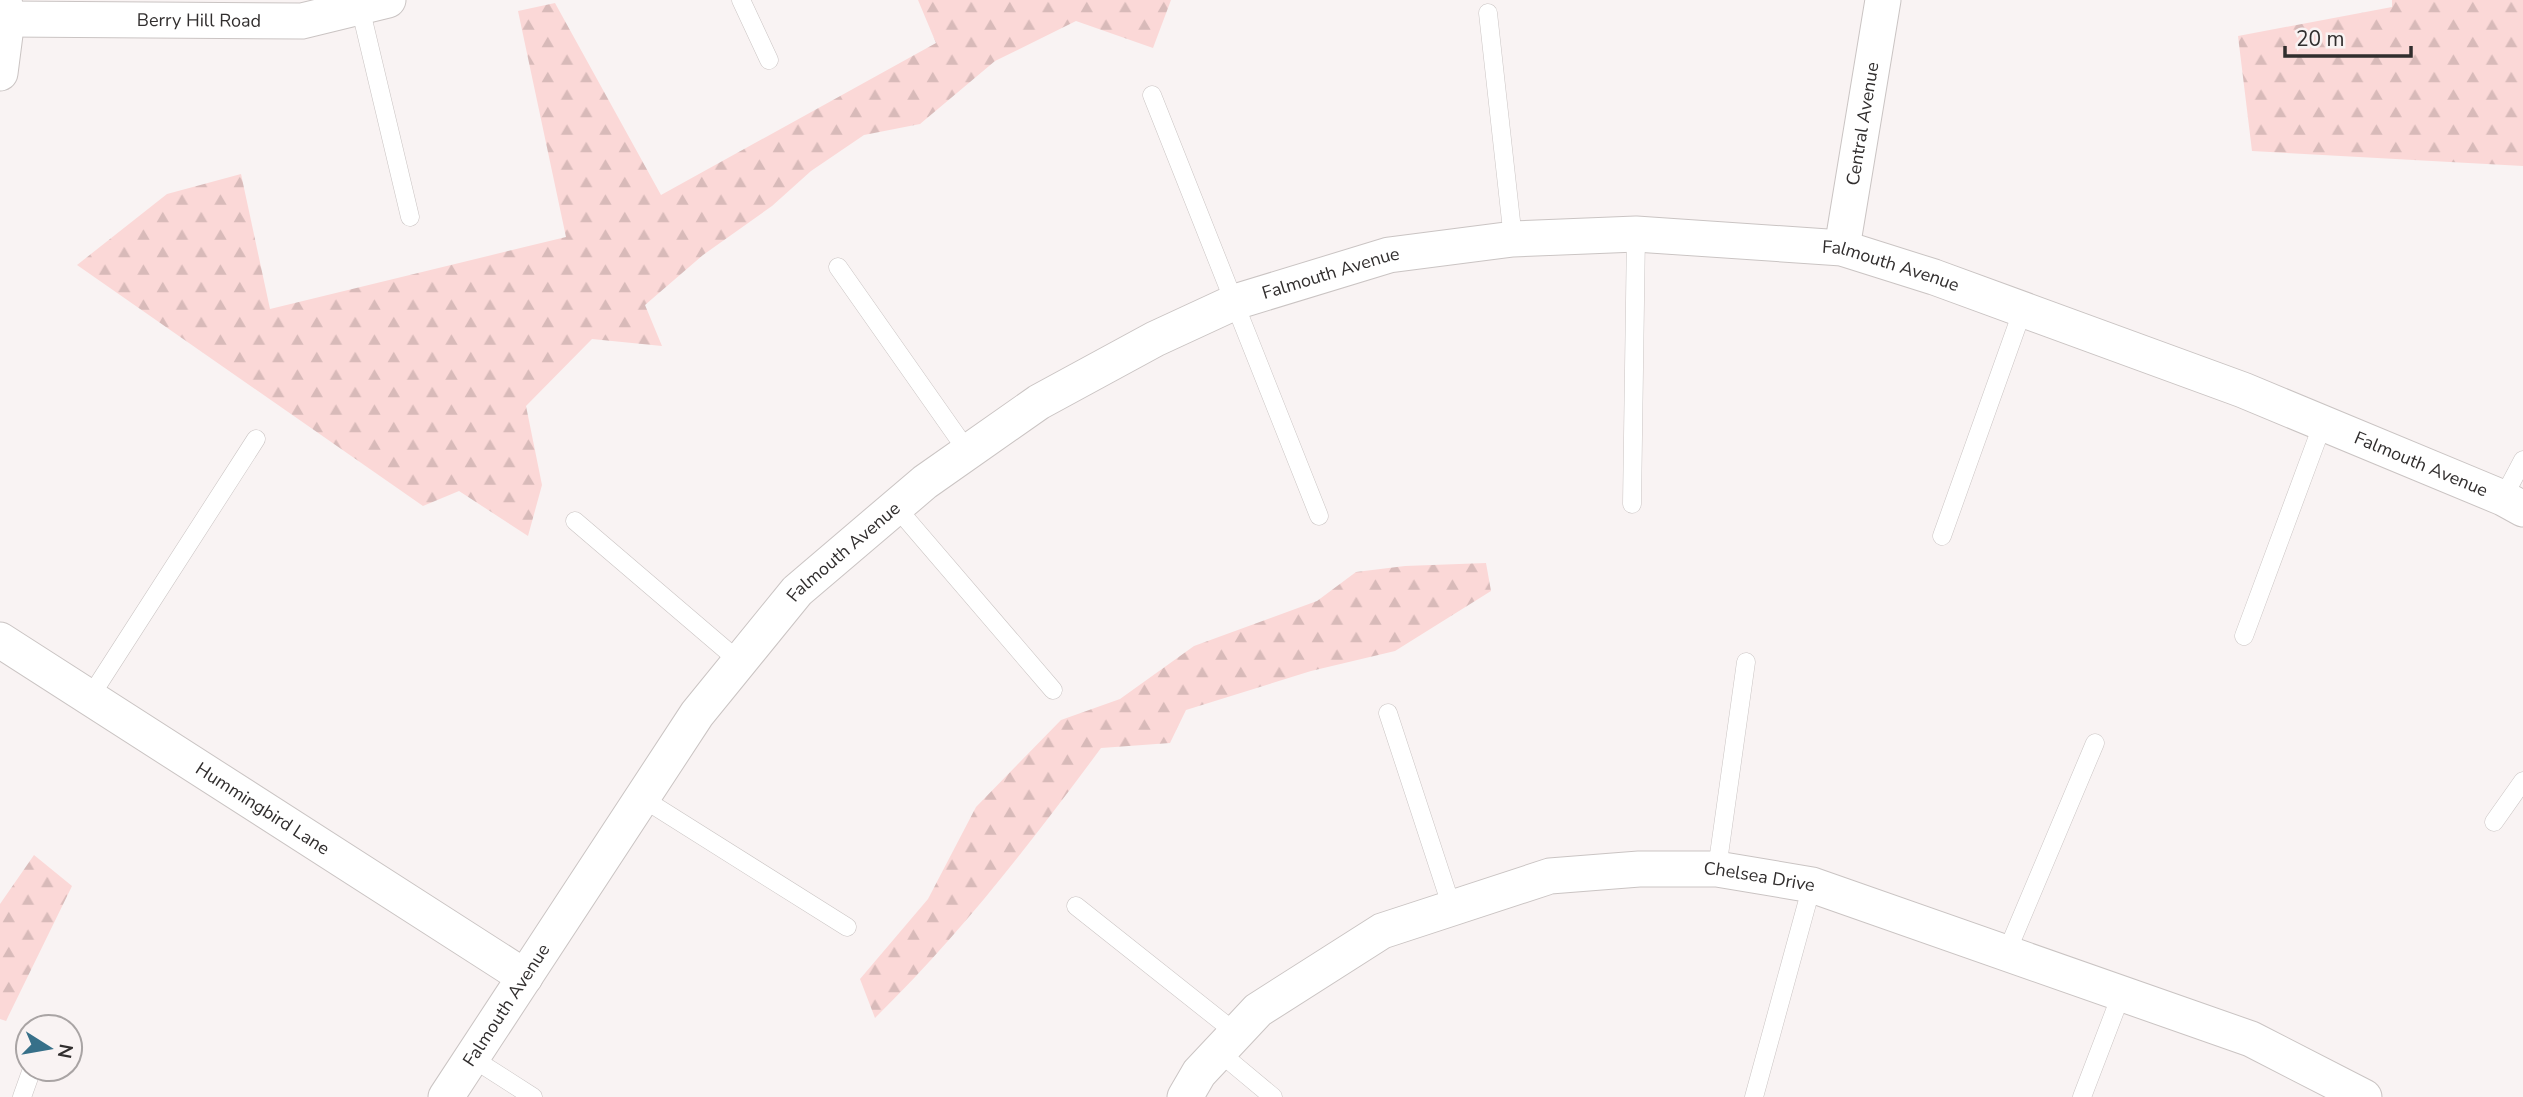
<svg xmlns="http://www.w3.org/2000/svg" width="2523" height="1097" viewBox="0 0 2523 1097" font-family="'Nunito Sans',sans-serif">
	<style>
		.forest { fill: url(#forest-firs) }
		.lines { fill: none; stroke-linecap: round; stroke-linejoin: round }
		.service-casing { stroke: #cac4c3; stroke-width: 19 }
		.minor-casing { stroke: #cac4c3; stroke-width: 37 }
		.service { stroke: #fff; stroke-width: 18 }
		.minor { stroke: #fff; stroke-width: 35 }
		.labels { text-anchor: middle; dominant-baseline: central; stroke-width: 7; stroke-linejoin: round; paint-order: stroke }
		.street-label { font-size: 18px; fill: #312e2e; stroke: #f9f3f3 }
	</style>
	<defs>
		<pattern id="forest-firs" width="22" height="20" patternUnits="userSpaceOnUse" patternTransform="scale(1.75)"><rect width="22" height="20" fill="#fbd8d7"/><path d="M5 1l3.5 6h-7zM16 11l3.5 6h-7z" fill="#d8bab9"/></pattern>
	</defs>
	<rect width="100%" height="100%" fill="#f9f3f3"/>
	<path class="forest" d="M918 0H1171L1153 48 1076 21 995 61 920 124 864 135 811 171 772 206 703 255 645 305 662 346 592 339 526 406 542 485 528 536 459 491 423 506 77 265 167 194 241 174 270 309 566 237 518 11 555 3 661 195 936 43Z
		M2392 0H2523V166L2252 151 2238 36 2392 7Z
		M1486 563 1491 591 1395 651 1311 671 1186 710 1170 743 1101 748C1030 844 959 936 875 1018L860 979 928 899 976 807 1061 720 1120 699 1194 646 1317 601 1356 572 1405 566Z
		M34 855 72 886 6 1021 0 1019V904Z"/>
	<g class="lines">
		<g class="service-casing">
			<path id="service" d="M741 0 769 60
				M360 7 410 217
				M1488 13 1513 239
				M1152 95 1319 516
				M838 267 968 452
				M2503 498 2523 460
				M1632 504 1636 234
				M896 507 1053 690
				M575 521 740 662
				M1942 536 2023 309
				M2244 636 2323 423
				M90 697 256 439
				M1388 713 1452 908
				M642 798 847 927
				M2494 822 2523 781
				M1717 869 1746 662
				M1076 906 1236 1033
				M2006 954 2095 743
				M1219 1052 1273 1097
				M472 1058 533 1097
				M22 1097 32 1069
				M1754 1097 1812 885
				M2082 1097 2121 995"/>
		</g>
		<g class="minor-casing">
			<g id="minor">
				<path id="s1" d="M7 19 302 21 388 0"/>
				<path d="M0 73 7 19 4 0"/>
				<path id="s2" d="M1842 248 1883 0"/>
				<path id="s3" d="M0 640 525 977"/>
				<path id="s4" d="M446 1097 697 714 797 591 925 482 1039 402 1155 339 1235 302 1389 255 1513 239 1636 234 1842 248 1934 277 2243 390 2503 498 2523 509"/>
				<path id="s5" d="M1185 1097 1199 1073 1258 1010 1382 931 1550 876 1639 869H1717L1812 885 2251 1039 2364 1097"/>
			</g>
		</g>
		<use href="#service" class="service"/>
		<use href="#minor" class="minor"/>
	</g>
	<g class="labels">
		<g class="street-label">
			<text stroke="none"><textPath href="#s1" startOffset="192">Berry Hill Road</textPath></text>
			<text stroke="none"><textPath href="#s2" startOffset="126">Central Avenue</textPath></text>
			<text stroke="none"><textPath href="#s4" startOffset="1811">Falmouth Avenue</textPath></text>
			<text stroke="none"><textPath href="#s4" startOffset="1244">Falmouth Avenue</textPath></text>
			<text stroke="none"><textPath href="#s4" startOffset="2378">Falmouth Avenue</textPath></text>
			<text stroke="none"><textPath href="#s4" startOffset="677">Falmouth Avenue</textPath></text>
			<text stroke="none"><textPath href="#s3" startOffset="312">Hummingbird Lane</textPath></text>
			<text stroke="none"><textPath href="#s5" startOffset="648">Chelsea Drive</textPath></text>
			<text stroke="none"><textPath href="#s4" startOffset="110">Falmouth Avenue</textPath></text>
		</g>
	</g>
	<g transform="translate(49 1048) rotate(101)"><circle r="33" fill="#f9f3f3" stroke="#a9a4a4" stroke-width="2"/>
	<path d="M0-5L12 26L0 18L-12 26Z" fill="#377089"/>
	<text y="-10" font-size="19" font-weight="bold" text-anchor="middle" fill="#312e2e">N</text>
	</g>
	<path d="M2285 46v10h126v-10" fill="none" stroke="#312e2e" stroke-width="3.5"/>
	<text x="2296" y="46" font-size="21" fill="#312e2e" stroke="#f9f3f3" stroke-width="5" paint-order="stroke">20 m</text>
</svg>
